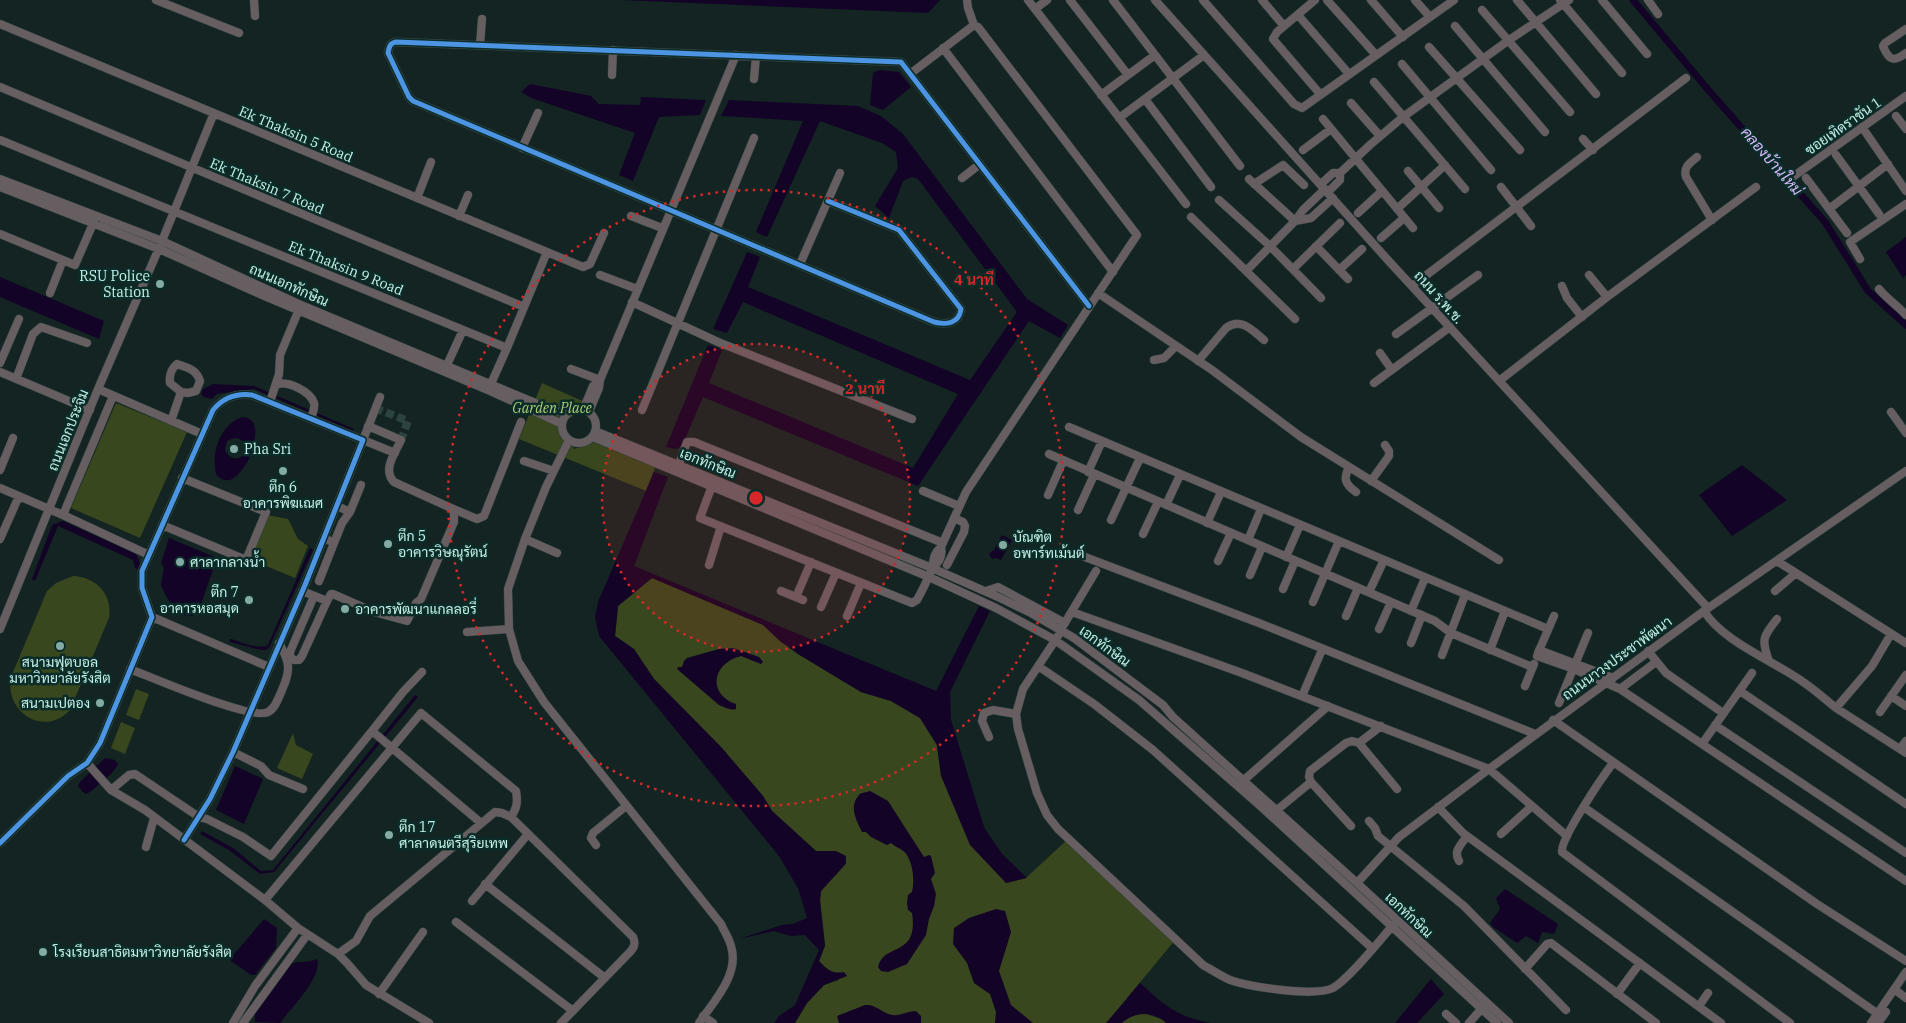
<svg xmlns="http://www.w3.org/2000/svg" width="1906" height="1023" viewBox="0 0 1906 1023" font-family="'IBM Plex Serif',Sarabun,serif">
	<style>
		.green { fill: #38471d }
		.water { fill: #130327 }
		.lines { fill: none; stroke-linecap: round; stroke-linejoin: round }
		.canal { stroke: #130327; stroke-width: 7 }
		.minor-tunnel { stroke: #2d4340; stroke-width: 8; stroke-dasharray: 8 4; stroke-linecap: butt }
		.minor-casing { stroke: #2d3f3d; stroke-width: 9 }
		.minor { stroke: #665e61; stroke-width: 8 }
		.cycleway-casing { stroke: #0b2c28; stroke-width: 8 }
		.cycleway { stroke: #4d94e3; stroke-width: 5 }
		.ring { fill: none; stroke: #d62828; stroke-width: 2.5; stroke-dasharray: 2.5 5 }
		.poi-dot { fill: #85a9a3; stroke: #0b2c28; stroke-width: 2 }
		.labels { text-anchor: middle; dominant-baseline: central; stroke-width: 5; stroke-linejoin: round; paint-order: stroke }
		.street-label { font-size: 14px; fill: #c3f1e9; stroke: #0b2c28 }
		.poi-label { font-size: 14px; fill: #c3f1e9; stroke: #0b2c28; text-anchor: start }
		.park-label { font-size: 14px; font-style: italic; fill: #b0cc75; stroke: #0b2c28 }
		.water-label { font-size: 15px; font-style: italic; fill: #d8befe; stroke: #0b2c28 }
		.centre { fill: #d62828; stroke: #0b2c28; stroke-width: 2.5 }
		.ring-label { font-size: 15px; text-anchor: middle; font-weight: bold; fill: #d62828; stroke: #0b2c28; stroke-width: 5; stroke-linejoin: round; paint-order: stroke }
	</style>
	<rect width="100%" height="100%" fill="#132422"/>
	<path class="green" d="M542 383 589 404 561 425 574 449 598 441 656 465 646 491 519 439Z
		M116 403 187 432 140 538 71 508Z
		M267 515 288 519 298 539 308 546 295 578 249 559Z
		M73 576C96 577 113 594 109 618L70 710C44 738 4 712 11 677L47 591 56 583Z
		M652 578 763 625 780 641 798 654 861 692 891 701 920 718 937 745 941 776 1006 883 1027 877 1069 838 1176 939 1127 998 1146 1014 1164 1020 1166 1023H795L807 1003 824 985 839 980C834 972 826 969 819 961L825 945 820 900 821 891 846 864 836 851H816L772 811 763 796 721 747 654 679 634 649 615 636 618 606Z
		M136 689 149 694 139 720 126 715Z
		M121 722 135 728 125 754 111 748Z
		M293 733 296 745 313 754 302 779 277 768Z"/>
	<path class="water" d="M621 0H940L928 13Z
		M879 70 899 72 911 87 883 110 870 105 873 73Z
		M530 84 591 96 599 104 640 105 641 97 706 100 700 115 659 117 633 181 619 175 635 133 531 98 521 92Z
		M729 100 858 106 881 116 903 134 1027 299 1068 325 1060 338 1029 321 918 486 703 397 682 446 676 449 666 447 708 345 722 350 709 383 913 468 958 394 743 302 727 333 713 329 747 252 760 257 748 287 970 380 1017 312 918 179 912 177 903 181 889 218 875 206 898 168 896 152 882 143 820 121 767 237 756 232 803 121 721 116Z
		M1906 237V275L1903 278 1886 252Z
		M0 277 104 321 99 339 0 297Z
		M213 384 254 386 354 429 353 431 254 389 217 394 212 399 204 397 201 394 203 389Z
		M242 417C262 418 254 441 252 454L246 452C247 444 243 438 234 438L227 441 225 449C228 459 237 461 244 455L250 457C243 470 230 491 216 474 211 452 220 425 242 417Z
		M1742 465 1787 500 1732 536 1699 495Z
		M654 472 668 477 634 566 936 691 979 606 990 611 950 692 951 720 984 827 1002 854 1027 878 1006 883 970 845 941 776 937 745 920 718 891 701 861 692 798 654 780 641 763 625 652 578 618 606 615 636 634 649 654 679 721 747 763 796 772 811 816 851H836L846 856V863L821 891 820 900 825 946 819 961C827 970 832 974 844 972L847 976 824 985 807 1003 795 1023H774L779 1016 795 1005 819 950 805 935 790 936 774 931 739 939 782 925 793 924 807 918 798 888 779 856 599 636 595 617 598 602Z
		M63 521 136 554 140 563 138 570 135 568 133 560 58 526 35 581 32 579 52 525Z
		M1002 535 1012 540 1001 560 996 558 992 559 989 554 994 550Z
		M169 538 217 558 199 610 193 616 184 615 173 606 166 596 161 585 164 568 161 563Z
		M310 548 313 550 269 648 266 650H261L230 642 229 640 231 639C241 642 258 650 268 645Z
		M733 648 759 657 763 662 761 664 741 656C712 663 707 694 736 704V709C730 711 725 707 719 705L677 669 678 667H682L684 661 687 658 719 649Z
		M415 695 418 697 274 872 260 874 229 850 200 834 202 831 233 848 261 871 273 870Z
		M105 758 115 760 117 763 118 765 111 774 90 792 86 794 83 792 78 786 80 782Z
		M235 766 263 779 244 824 216 810Z
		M870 791 888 801 924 857 929 855 931 856 935 873 931 879 936 894 934 906 929 919 926 935 907 964 888 972 881 971 878 967C884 942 919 958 912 913L908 910 907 903 908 895 912 892C915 881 913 857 902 850 898 847 895 847 891 843L887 845 871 837 866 832H862C857 821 848 807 859 795 861 792 866 793 870 791Z
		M1505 889 1558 924 1554 934 1542 932 1538 943 1526 936 1517 943 1493 927 1490 923 1500 909 1496 898Z
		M996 909 1005 911 1011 932 999 971 1011 1005 1033 1023H995L996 1012 990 994 974 983 967 963 953 944 954 928 969 918Z
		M264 919 277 928 276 948 255 975H251L231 961V958Z
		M317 959C323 977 291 1008 280 1023L255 1022V1012L291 964C299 960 306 964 317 959Z
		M1431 979 1444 994 1417 1023H1395Z
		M1140 983C1164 1005 1177 1017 1211 1023H1166C1153 1010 1134 1012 1122 1023H1106Z
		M865 1005C876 1004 882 1013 892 1015 901 1016 908 1011 916 1011L921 1016V1023H839L837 1016Z"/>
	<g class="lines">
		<path class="canal" d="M1633 0 1710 92 1825 222 1868 291 1906 325"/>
		<path class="minor-tunnel" d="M375 408 408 421 401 440"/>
		<g class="minor-casing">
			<path id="minor" d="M156 0 239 33
				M254 0 255 16
				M1028 0 1186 204
				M1070 0 1128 75
				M1113 0 1240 166
				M1155 0 1386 258 1708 608
				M1203 0 1294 104 1302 108 1454 0
				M1262 0 1284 26
				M1315 0 1277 32 1273 39 1320 94
				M1327 0 1376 55
				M1371 0 1403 37
				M1415 0 1430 17
				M1517 0 1596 94
				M1560 0 1622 73
				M1602 0 1647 54
				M1648 0 1658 14
				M1035 9 1047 0
				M1482 10 1570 112
				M1298 15 1349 74
				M0 24 583 267 590 264 604 233
				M1455 26 1545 132
				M1906 29 1885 43 1883 46C1889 61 1894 62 1906 53
				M480 45 482 19
				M1429 47 1520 150
				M943 48 1113 272
				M1402 64 1491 170
				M910 74 974 25
				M612 75 613 50
				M754 79 756 56
				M1374 82 1465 189
				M0 87 524 307
				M1101 95 1155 55
				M1145 99 1211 187
				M1351 103 1380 136
				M1896 116 1906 129
				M1119 118 1204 55
				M1323 119 1413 228
				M1862 127 1906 191
				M1583 139 1593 150
				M0 140 507 348
				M522 148 538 113
				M1303 150 1331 129
				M1836 155 1879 214
				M1697 157C1690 163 1683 167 1686 177L1712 220
				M1408 171 1439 208
				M1794 176 1906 96
				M962 178 980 164
				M1806 178 1847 233
				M0 179 162 241 301 305 545 407 567 414
				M1254 184 1283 165 1304 185
				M1321 184 1333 173H1340
				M0 187 159 249 262 295 488 390 562 424
				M1501 187 1531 226
				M1325 189 1303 210 1295 221 1311 218 1333 198
				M1328 192 1340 180V173L1371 144 1403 117 1509 40 1569 0
				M417 198 431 162
				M1219 200 1270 246 1321 298
				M828 201 899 230 961 309C959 324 946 325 934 322L413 101 409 97 388 53C389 47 390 43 396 42L901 62 1089 306
				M1397 209 1445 165
				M1829 209 1888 164
				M1358 213 1382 191
				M459 216 468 195
				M631 216 662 228
				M1191 217 1295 319
				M0 234 75 265 95 219
				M1381 238 1404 218
				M1316 246 1348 279
				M1860 259 1850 242 1906 204
				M800 264 840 173
				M1293 269 1340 223
				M1339 270 1362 249
				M1246 271 1295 221 1249 179
				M600 275 637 289
				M1589 275 1607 297
				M1412 286 1686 78
				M1562 286 1567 298 1582 317
				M1879 289C1887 299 1897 305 1906 315
				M50 293 63 260
				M1098 293 1212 370 1301 437 1499 560
				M632 302 718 342 912 419
				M1396 334 1478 275
				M1380 353 1392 370
				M1154 360 1164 358 1176 346
				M1198 361 1226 328C1241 317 1252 330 1264 340
				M0 363 19 319
				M447 365 463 330
				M571 369 600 380
				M0 372 90 410
				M16 379 33 334 41 327 87 343
				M1499 381 1607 297 1756 187
				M1374 383 1450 327
				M276 385C287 380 310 391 314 403 315 408 313 413 311 418
				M490 386 507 348 547 252
				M98 389 202 434
				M380 397 363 440 395 453
				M270 402 279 374 280 355 300 307
				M562 426a17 17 0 1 1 34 0a17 17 0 1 1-34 0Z
				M583 410 593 386 599 381
				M642 410 754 138
				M589 412 599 388 600 380 736 55
				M1891 412 1906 433
				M171 421 181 392 170 383C169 375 171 369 177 364 188 368 196 369 200 381L196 391 188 393 181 392
				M1069 427 1548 629
				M595 431 932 568 998 597 1031 613 1074 638 1163 705 1173 717 1357 883 1509 1023
				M593 437 929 577 996 608 1055 640 1139 700 1257 803 1497 1023
				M569 440 546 487 525 539 508 589 509 629 518 661 544 702 721 924C724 931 729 938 731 946 740 974 714 1001 699 1023
				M1049 454 1435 621 1451 633 1532 667
				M524 461 554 471
				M679 464 687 442H694L943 543
				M1349 467C1343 479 1345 484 1356 492
				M0 470 13 438
				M1088 472 1102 441
				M1371 481 1389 456V451L1385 445
				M713 483 700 518 912 603 917 600C922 591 927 581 931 571 935 561 931 556 941 547
				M0 488 63 515 149 555
				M923 491 959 506
				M1048 495 1063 461
				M1166 505 1180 475
				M337 506 350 512 361 485
				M451 508 477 519 484 516 521 422
				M1078 510 1094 475
				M63 515 113 396
				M1111 520 1140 458
				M1207 523 1221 492
				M162 525 246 560 266 512 182 478
				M1143 534 1158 502
				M0 539 19 496
				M525 539 557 553
				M1248 540 1261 509
				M334 543 342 523 350 512
				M1077 554 1259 623 1535 734
				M1286 557 1300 525
				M1218 561 1231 533
				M1777 561 1906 643
				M709 565 721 526
				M947 565 964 532 965 526 963 522 954 518
				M932 568C940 562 943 556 941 547L966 492 1137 235 978 27 974 25 968 8 967 0
				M1250 575 1262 547
				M319 581 334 543 324 538
				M1283 589 1295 561
				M302 591 327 601 331 594H333L374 612 407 621 416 603 421 599 454 522V513L451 508 394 482C382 470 395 453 401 440L368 426
				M781 591 803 600
				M986 591 998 587 1065 623
				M1775 591 1796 573
				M1369 592 1384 560
				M314 596 290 652V657L294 660H299L302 656 327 601
				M796 597 811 562
				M1313 602 1339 541
				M821 607 836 573
				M1411 611 1425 578
				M1704 611C1724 643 1775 661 1806 684 1816 691 1826 700 1836 708L1872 666 1891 634
				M1072 612 1242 673 1489 769 1567 836
				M847 616 861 583
				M1346 616 1358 588
				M152 617 269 667
				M1063 626 1096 571
				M0 629 98 389 162 241 214 113
				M1379 629 1391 602
				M467 632 509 629
				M1058 636 1023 689 1016 714 1018 729 1037 793 1047 815 1058 829 1203 965C1212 970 1221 976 1230 980 1250 987 1314 997 1333 988 1350 978 1380 940 1394 924
				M1411 643 1422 615
				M1490 650 1505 611
				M1539 650 1613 678
				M1648 651 1666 673 1723 713
				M1538 653 1554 616
				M1442 655 1465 595
				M1537 656 1574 669 1620 689 1906 881
				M1769 661C1761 640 1763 636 1777 619
				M1038 666 1094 704 1153 750 1372 948
				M130 669C151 677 252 721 268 712 275 709 279 697 282 690 291 670 290 662 279 643
				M422 672 403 692 372 731 481 823
				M1525 686 1534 664
				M1620 689 1656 662
				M1740 691 1906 804
				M1302 696 1322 650
				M1891 696 1906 706
				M1559 703 1588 633
				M1836 708 1906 753
				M1880 712 1906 675
				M1553 720 1817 904 1906 961
				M1715 725 1906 853
				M989 737 982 721 984 713 993 710 1016 714
				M1359 743 1381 726
				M1702 744 1752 673
				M1900 749 1906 741
				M233 752 261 766 269 775 303 789
				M87 763 111 790 145 810 265 900 298 928 338 954 347 963 366 985 429 1023
				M1613 763C1603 776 1560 839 1562 852L1790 1023
				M1244 780 1328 706
				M111 790 129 775 135 774 199 817 207 819 243 837 271 856 372 731
				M1438 807 1463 833 1721 1023
				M1585 808 1878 1014
				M1277 810 1311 782
				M1369 821 1375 828 1378 836 1464 906 1566 1010
				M1351 826 1311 782 1309 777 1310 771 1346 743 1352 741 1359 743 1397 789
				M1501 834 1532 806
				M0 843 68 776 87 763 100 743 152 617 142 588V571L213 410C223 398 235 393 252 395L363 440 305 585 233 752 210 799 184 840
				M596 845 591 838 593 833 626 806
				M146 847 154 818
				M1459 861C1453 851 1461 845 1467 836
				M1357 883 1399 837 1489 769 1704 611 1906 471
				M485 884 605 978
				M265 900 421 713 516 791C518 802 517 808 511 817
				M472 901 528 834
				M456 922 573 1011
				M338 954 356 941 370 916 495 812 502 813 511 817 633 937C636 944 634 948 629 953L561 1023
				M1525 969 1547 944 1551 943 1656 1023
				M1898 992 1906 998
				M379 994 423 932
				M1617 994 1640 963
				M1699 1006 1708 993
				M1446 1014 1456 1023
				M703 1016 713 1023
				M233 1023 255 986 298 928
				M243 1023 307 935
				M1469 1023 1484 1006
				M1871 1023 1906 972
				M1878 1023 1886 1012"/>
		</g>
		<use href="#minor" class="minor"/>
		<g class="cycleway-casing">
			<path id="cycleway" d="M828 201 899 230 961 309C959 324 946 325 934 322L413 101 409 97 388 53C389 47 390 43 396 42L901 62 1089 306
				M0 843 68 776 87 763 100 743 152 617 142 588V571L213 410C223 398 235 393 252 395L363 440 305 585 233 752 210 799 184 840"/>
		</g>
		<use href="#cycleway" class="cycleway"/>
	</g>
	<circle cx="756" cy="498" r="154" fill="#d62828" fill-opacity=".12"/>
	<g class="ring">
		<circle cx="756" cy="498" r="154"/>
		<circle cx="756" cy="498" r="308"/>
	</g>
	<g class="poi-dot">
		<circle cx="160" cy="284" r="5"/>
		<circle cx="234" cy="449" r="5"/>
		<circle cx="283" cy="471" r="5"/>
		<circle cx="388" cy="544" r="5"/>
		<circle cx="1003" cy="545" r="5"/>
		<circle cx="180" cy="562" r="5"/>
		<circle cx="249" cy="600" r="5"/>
		<circle cx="345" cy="609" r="5"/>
		<circle cx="60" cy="646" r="5"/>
		<circle cx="100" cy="703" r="5"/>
		<circle cx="389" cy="835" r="5"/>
		<circle cx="43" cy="952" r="5"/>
	</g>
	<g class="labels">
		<g class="street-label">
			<text transform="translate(1843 126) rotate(-35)">ซอยเทิดราชัน 1</text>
			<text transform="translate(296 134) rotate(23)">Ek Thaksin 5 Road</text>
			<text transform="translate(267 186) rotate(23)">Ek Thaksin 7 Road</text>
			<text transform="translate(346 268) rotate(22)">Ek Thaksin 9 Road</text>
			<text transform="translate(289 285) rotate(24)">ถนนเอกทักษิณ</text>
			<text transform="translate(1439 297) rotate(48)">ถนน ร.พ.ช.</text>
			<text transform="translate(68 430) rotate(-68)">ถนนเอกประจิม</text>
			<text transform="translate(708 463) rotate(22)">เอกทักษิณ</text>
			<text transform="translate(1105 646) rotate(36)">เอกทักษิณ</text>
			<text transform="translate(1617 658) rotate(-36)">ถนนนาวงประชาพัฒนา</text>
			<text transform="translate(1409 915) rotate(43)">เอกทักษิณ</text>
		</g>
		<g class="poi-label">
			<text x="150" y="276" text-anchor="end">RSU Police<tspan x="150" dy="16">Station</tspan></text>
			<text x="244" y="449">Pha Sri</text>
			<text x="283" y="487" text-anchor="middle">ตึก 6<tspan x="283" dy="16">อาคารพิฆเณศ</tspan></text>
			<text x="398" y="536">ตึก 5<tspan x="398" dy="16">อาคารวิษณุรัตน์</tspan></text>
			<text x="1013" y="537">บัณฑิต<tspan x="1013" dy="16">อพาร์ทเม้นต์</tspan></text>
			<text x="190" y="562">ศาลากลางน้ำ</text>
			<text x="239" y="592" text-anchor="end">ตึก 7<tspan x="239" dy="16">อาคารหอสมุด</tspan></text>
			<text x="355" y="609">อาคารพัฒนาแกลลอรี่</text>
			<text x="60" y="662" text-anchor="middle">สนามฟุตบอล<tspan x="60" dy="16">มหาวิทยาลัยรังสิต</tspan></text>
			<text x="90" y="703" text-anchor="end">สนามเปตอง</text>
			<text x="399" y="827">ตึก 17<tspan x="399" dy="16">ศาลาดนตรีสุริยเทพ</tspan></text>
			<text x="53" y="952">โรงเรียนสาธิตมหาวิทยาลัยรังสิต</text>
		</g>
		<g class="park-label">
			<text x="552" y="408">Garden Place</text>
		</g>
		<g class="water-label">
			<text transform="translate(1772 161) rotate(49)">คลองบ้านใหม่</text>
		</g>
	</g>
	<circle cx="756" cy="498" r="8" class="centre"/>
	<g class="ring-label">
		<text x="974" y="285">4 นาที</text>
		<text x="865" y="394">2 นาที</text>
	</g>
</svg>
